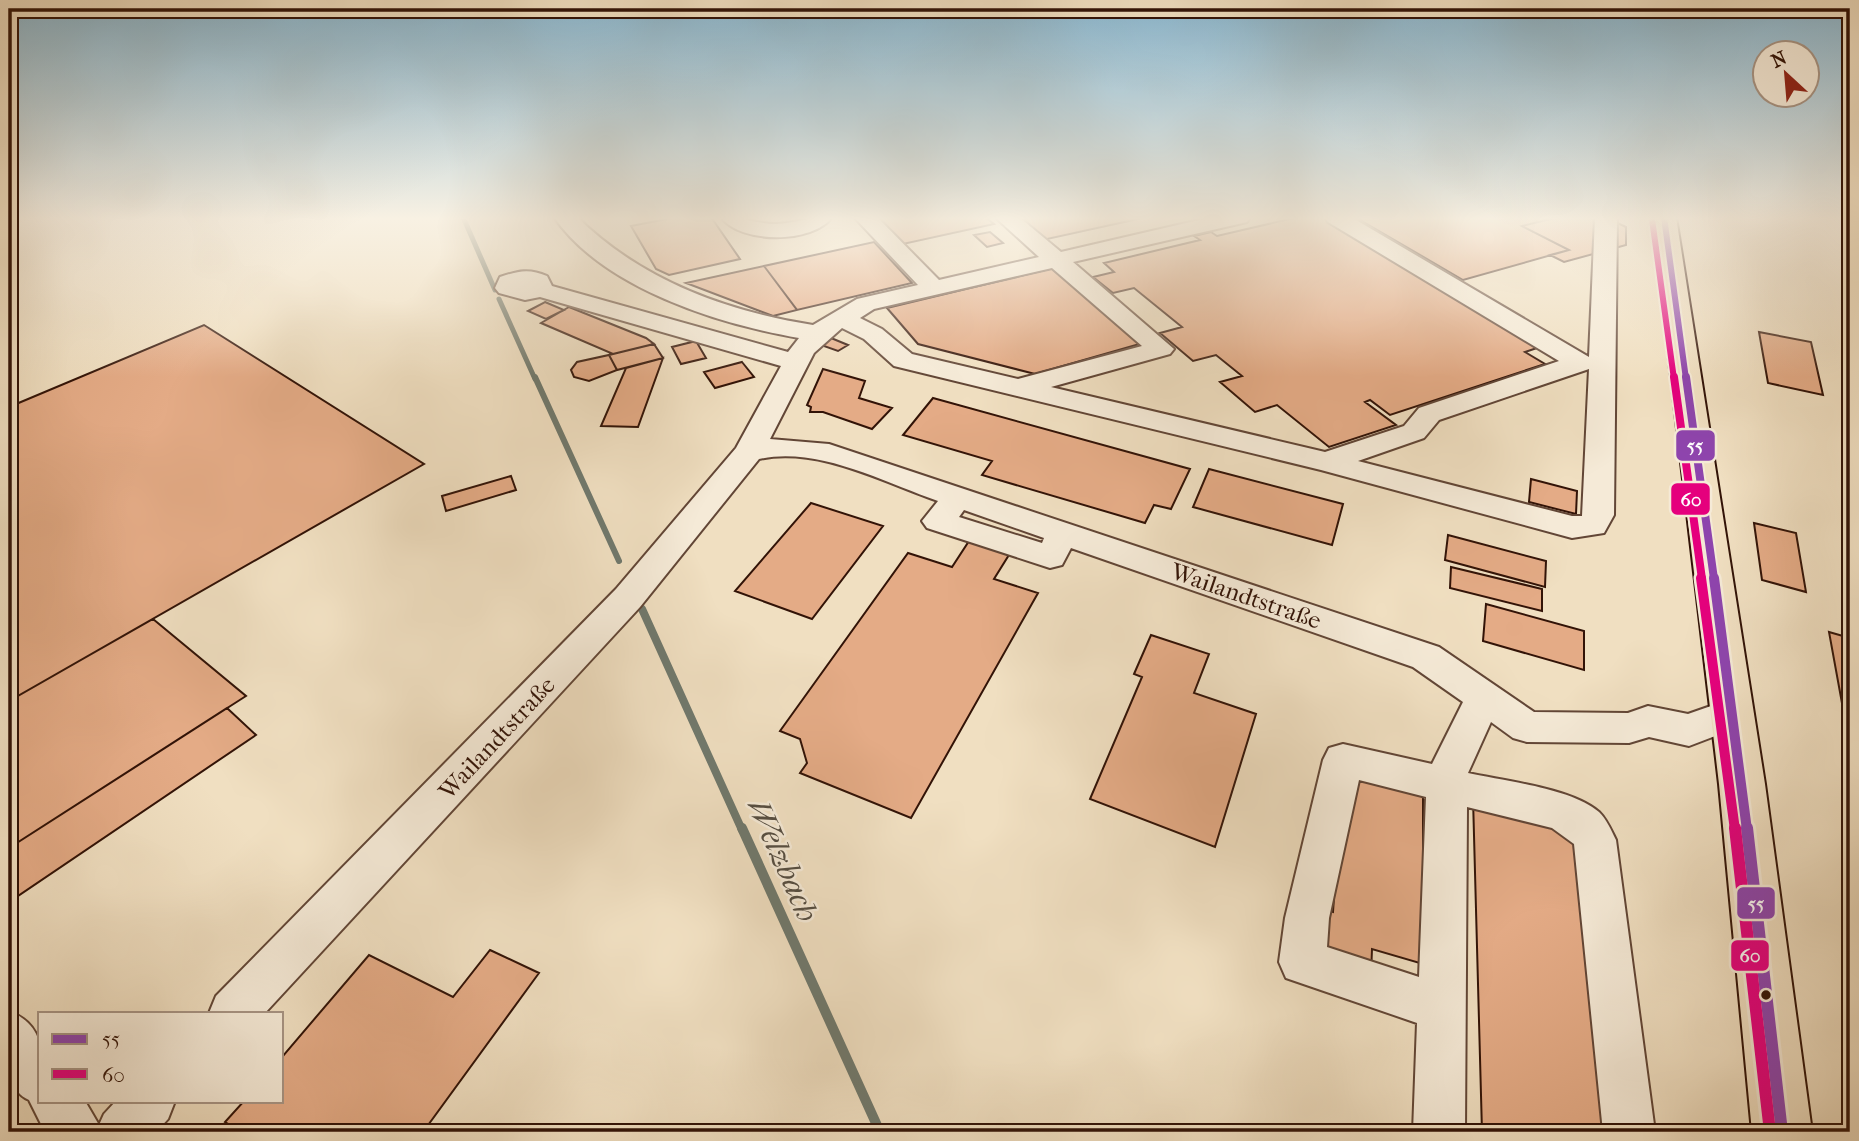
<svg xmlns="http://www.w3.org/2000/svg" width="1859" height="1141" viewBox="0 0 1859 1141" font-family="'IM FELL French Canon',serif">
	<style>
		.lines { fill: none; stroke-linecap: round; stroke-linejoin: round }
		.stream-far3 { stroke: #70796d; stroke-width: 5 }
		.stream-far2 { stroke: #70796d; stroke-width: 6 }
		.stream-far1 { stroke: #70796d; stroke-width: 8 }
		.stream { stroke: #70796d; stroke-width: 10 }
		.building { fill: #e4ab86; stroke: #321307; stroke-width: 2 }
		.minor-casing { stroke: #624636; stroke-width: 4 }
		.major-casing { stroke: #321307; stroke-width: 4 }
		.minor { fill: #f5ead7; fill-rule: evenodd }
		.major { fill: #f0dfc1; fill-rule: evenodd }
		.bus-1-far3-casing { stroke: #f5ead7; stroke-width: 10 }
		.bus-1-far2-casing { stroke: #f5ead7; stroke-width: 12 }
		.bus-1-far1-casing { stroke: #f5ead7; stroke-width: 15 }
		.bus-1-casing { stroke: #f5ead7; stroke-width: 18 }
		.bus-2-far3-casing { stroke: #f5ead7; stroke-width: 10 }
		.bus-2-far2-casing { stroke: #f5ead7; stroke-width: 12 }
		.bus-2-far1-casing { stroke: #f5ead7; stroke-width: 15 }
		.bus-2-casing { stroke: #f5ead7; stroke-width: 18 }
		.bus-1-far3 { stroke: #8e44ad; stroke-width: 6 }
		.bus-1-far2 { stroke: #8e44ad; stroke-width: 8 }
		.bus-1-far1 { stroke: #8e44ad; stroke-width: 10 }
		.bus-1 { stroke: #8e44ad; stroke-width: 12 }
		.bus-2-far3 { stroke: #e5007d; stroke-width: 6 }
		.bus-2-far2 { stroke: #e5007d; stroke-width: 8 }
		.bus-2-far1 { stroke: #e5007d; stroke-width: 10 }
		.bus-2 { stroke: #e5007d; stroke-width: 12 }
		.bus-dot { fill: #321307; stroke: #f5ead7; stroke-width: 2.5 }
		.labels { text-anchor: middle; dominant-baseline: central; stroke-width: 5; stroke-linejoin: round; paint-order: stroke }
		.street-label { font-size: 24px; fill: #321307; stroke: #f5ead7 }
		.near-water-label { font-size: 32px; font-style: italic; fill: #564e42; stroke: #f5ead7 }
		.line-badge { stroke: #f5ead7; stroke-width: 2.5 }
		.badge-label { font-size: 19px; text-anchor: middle; font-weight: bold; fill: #fff }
	</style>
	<rect width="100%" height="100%" fill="#f0dfc1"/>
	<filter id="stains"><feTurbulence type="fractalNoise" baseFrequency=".00286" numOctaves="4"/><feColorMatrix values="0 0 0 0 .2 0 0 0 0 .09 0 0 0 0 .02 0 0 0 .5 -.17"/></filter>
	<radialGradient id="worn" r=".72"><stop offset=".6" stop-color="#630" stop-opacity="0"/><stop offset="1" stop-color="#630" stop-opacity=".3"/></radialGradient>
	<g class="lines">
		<path class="stream-far3" d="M463 217 495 290
			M499 299 535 379"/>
		<path class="stream-far2" d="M535 377 619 561"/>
		<path class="stream-far1" d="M642 609 742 830"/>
		<path class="stream" d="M742 828 880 1132"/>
	</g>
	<path class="building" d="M677 217H711L740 259 669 275 656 269 631 226Z
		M876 217H985L994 224 903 244Z
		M1011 217H1147L1038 241Z
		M1298 217H1324L1540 347 1525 352 1545 364 1390 415 1370 400 1365 402 1396 425 1329 447 1277 405 1255 412 1220 382 1242 376 1216 355 1193 361 1160 333 1182 327 1134 288 1113 293 1093 277 1114 272 1104 263 1200 240 1194 236 1211 232 1217 236Z
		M1355 217H1558L1522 226 1569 250 1463 280Z
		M1558 217H1605L1626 227V245L1564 262 1550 255 1569 250 1522 226Z
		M990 232 1003 243 987 247 974 235Z
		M874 242 912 283 797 310 764 266Z
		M764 266 797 310 773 316 686 283Z
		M1058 267 1143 343 1035 374 918 344 887 308Z
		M545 302 564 310 546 319 528 311Z
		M569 307 646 338 654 344 613 354 541 323Z
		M204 325 424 464 9 701V407Z
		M1759 332 1811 342 1823 395 1768 383Z
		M831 338 848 345 838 351 821 345Z
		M696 341 706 358 681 364 672 347Z
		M654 344 663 358 617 370 609 355Z
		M609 355 617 370 589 381 574 377 571 370 577 362Z
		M663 358 638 427 601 426 626 368Z
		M742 362 754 377 715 388 704 372Z
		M823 369 865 381 859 398 892 408 872 429 823 412H810L811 407 807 405Z
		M933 398 1190 469 1171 509 1154 505 1145 523 982 475 992 461 903 435Z
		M1209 469 1343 504 1332 545 1193 507Z
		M511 476 516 490 446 511 442 496Z
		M1531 479 1577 491 1576 514 1529 502Z
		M811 503 883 526 812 619 735 591Z
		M1754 523 1796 533 1806 592 1762 580Z
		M1448 535 1546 561 1545 587 1445 560Z
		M971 538 1012 550 994 579 1038 593 911 818 800 773 807 763 800 739 780 731 908 553 952 567Z
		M1451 567 1542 589V611L1450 588Z
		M1486 604 1584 631V670L1483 641Z
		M153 619 246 696 9 848V701Z
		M1829 632 1850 638V747Z
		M1151 635 1209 654 1194 693 1256 714 1215 847 1090 799 1142 677 1134 674Z
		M227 708 256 735 9 902V848Z
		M1343 768 1423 788V964L1372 949 1371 975 1311 957 1315 907 1333 912Z
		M1473 798 1581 826 1615 1132H1482Z
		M490 950 539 973 423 1132H242L225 1122 244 1101H282V1057L369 955 453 997Z"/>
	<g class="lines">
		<g class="minor-casing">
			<path id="minor" d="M554 217H577C641 280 725 311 813 325L857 299 918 285 854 217H877L939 280 1039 257 995 217H1019L1061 252 1212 217H1250L1247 222 1073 262 1174 349 1170 354 1051 387 1325 452 1404 426 1419 408 1559 361 1328 222 1325 217H1351L1589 357 1595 217H1617L1614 515 1604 533 1572 538 1321 470 894 366 864 339 842 328 814 353 770 439 829 444 1439 647 1534 712 1628 713 1648 706 1688 714 1731 699 1744 703 1750 714 1744 725 1689 746 1649 737 1629 743 1527 742 1513 738 1491 722 1468 773C1504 781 1571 788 1599 812 1607 820 1611 830 1616 840L1655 1132H1603L1574 844 1552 828 1467 807 1465 1132H1413L1417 1023 1286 978 1279 962 1285 918 1323 760 1329 748 1343 744 1432 764 1463 702 1413 667 1071 548 1062 565 1050 568 927 528 922 521 938 501C883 482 818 446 759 459L640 607 265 1013H209L216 996 616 589 736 448 781 366 540 297 525 300 499 293 495 288 500 277C518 271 529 268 547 276L552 286 788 352 799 338C718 324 603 288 554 217ZM1052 268 1142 346 1018 379 912 354 882 329 860 318 874 309ZM1589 369 1582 516H1572L1358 461 1424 438 1439 420ZM964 510 1044 538 1042 543 959 517ZM1359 780 1426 797 1419 977 1327 947 1329 918Z
				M721 217C742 216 756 224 776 224 796 223 812 216 832 217 813 244 740 244 721 217Z
				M9 1011C51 1028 40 1062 40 1101H85L99 1125 104 1114 116 1101H175L168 1119 156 1132H45L29 1100C0 1088 8 1036 9 1011Z"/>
		</g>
		<g class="major-casing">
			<path id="major" d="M1652 217H1676L1765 784 1812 1132H1752L1719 784Z"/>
		</g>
		<use href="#minor" class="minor"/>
		<use href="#major" class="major"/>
		<g class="bus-1-far3-casing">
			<path id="bus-1-far3" d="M1664 217 1686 379"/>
		</g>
		<g class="bus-1-far2-casing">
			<path id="bus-1-far2" d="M1686 377 1714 579"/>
		</g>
		<g class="bus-1-far1-casing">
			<path id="bus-1-far1" d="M1714 578 1747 830"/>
		</g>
		<g class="bus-1-casing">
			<path id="bus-1" d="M1747 828 1782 1132"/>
		</g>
		<g class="bus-2-far3-casing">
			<path id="bus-2-far3" d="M1652 219 1674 379"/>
		</g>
		<g class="bus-2-far2-casing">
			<path id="bus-2-far2" d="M1674 377 1702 579"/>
		</g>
		<g class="bus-2-far1-casing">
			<path id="bus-2-far1" d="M1701 578 1735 830"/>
		</g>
		<g class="bus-2-casing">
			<path id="bus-2" d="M1735 828 1770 1132"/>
		</g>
		<use href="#bus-1-far3" class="bus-1-far3"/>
		<use href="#bus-1-far2" class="bus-1-far2"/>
		<use href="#bus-1-far1" class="bus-1-far1"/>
		<use href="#bus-1" class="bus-1"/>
		<use href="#bus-2-far3" class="bus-2-far3"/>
		<use href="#bus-2-far2" class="bus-2-far2"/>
		<use href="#bus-2-far1" class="bus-2-far1"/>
		<use href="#bus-2" class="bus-2"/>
	</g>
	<linearGradient id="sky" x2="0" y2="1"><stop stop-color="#89b8d2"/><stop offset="0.58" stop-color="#f8f1e3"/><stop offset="1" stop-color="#f8f1e3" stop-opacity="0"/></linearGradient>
	<rect width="1859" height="377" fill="url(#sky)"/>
	<circle class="bus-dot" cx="1766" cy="995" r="6"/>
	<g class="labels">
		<g class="street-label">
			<text transform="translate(1246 596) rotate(19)">Wailandtstraße</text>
			<text transform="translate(497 738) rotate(-47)">Wailandtstraße</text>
		</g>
		<g class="near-water-label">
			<text transform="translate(783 860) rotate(66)">Welzbach</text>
		</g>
	</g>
	<g class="line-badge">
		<rect x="1675" y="429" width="41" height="33" rx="7" fill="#8e44ad"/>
		<rect x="1670" y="482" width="41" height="34" rx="7" fill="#e5007d"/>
		<rect x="1736" y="886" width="40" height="34" rx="7" fill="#8e44ad"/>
		<rect x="1730" y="939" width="40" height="33" rx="7" fill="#e5007d"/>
	</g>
	<g class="badge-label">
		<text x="1695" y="452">55</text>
		<text x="1691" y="506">60</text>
		<text x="1756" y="910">55</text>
		<text x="1750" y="962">60</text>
	</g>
	<rect width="1859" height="1141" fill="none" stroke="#f0dfc1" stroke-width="35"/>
	<rect x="10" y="10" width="1838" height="1120" fill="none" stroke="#321307" stroke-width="3.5"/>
	<rect x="18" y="18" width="1824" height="1106" fill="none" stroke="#321307" stroke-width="2"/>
	<rect x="38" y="1012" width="245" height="91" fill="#f5ead7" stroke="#a79484" stroke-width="2"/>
	<rect x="52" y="1034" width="35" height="10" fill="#8e44ad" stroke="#a79484" stroke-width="2"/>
	<text x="102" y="1046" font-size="21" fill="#321307">55</text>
	<rect x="52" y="1069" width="35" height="10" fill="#e5007d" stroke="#a79484" stroke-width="2"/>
	<text x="102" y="1082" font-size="21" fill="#321307">60</text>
	<g transform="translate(1786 74) rotate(334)"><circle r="33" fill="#f5ead7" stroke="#a79484" stroke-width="2"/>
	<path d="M0-5L12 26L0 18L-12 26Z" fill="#8f2418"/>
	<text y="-10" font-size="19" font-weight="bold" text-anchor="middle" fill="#321307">N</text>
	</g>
	<rect width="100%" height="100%" filter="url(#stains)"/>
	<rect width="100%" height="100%" fill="url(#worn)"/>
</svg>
